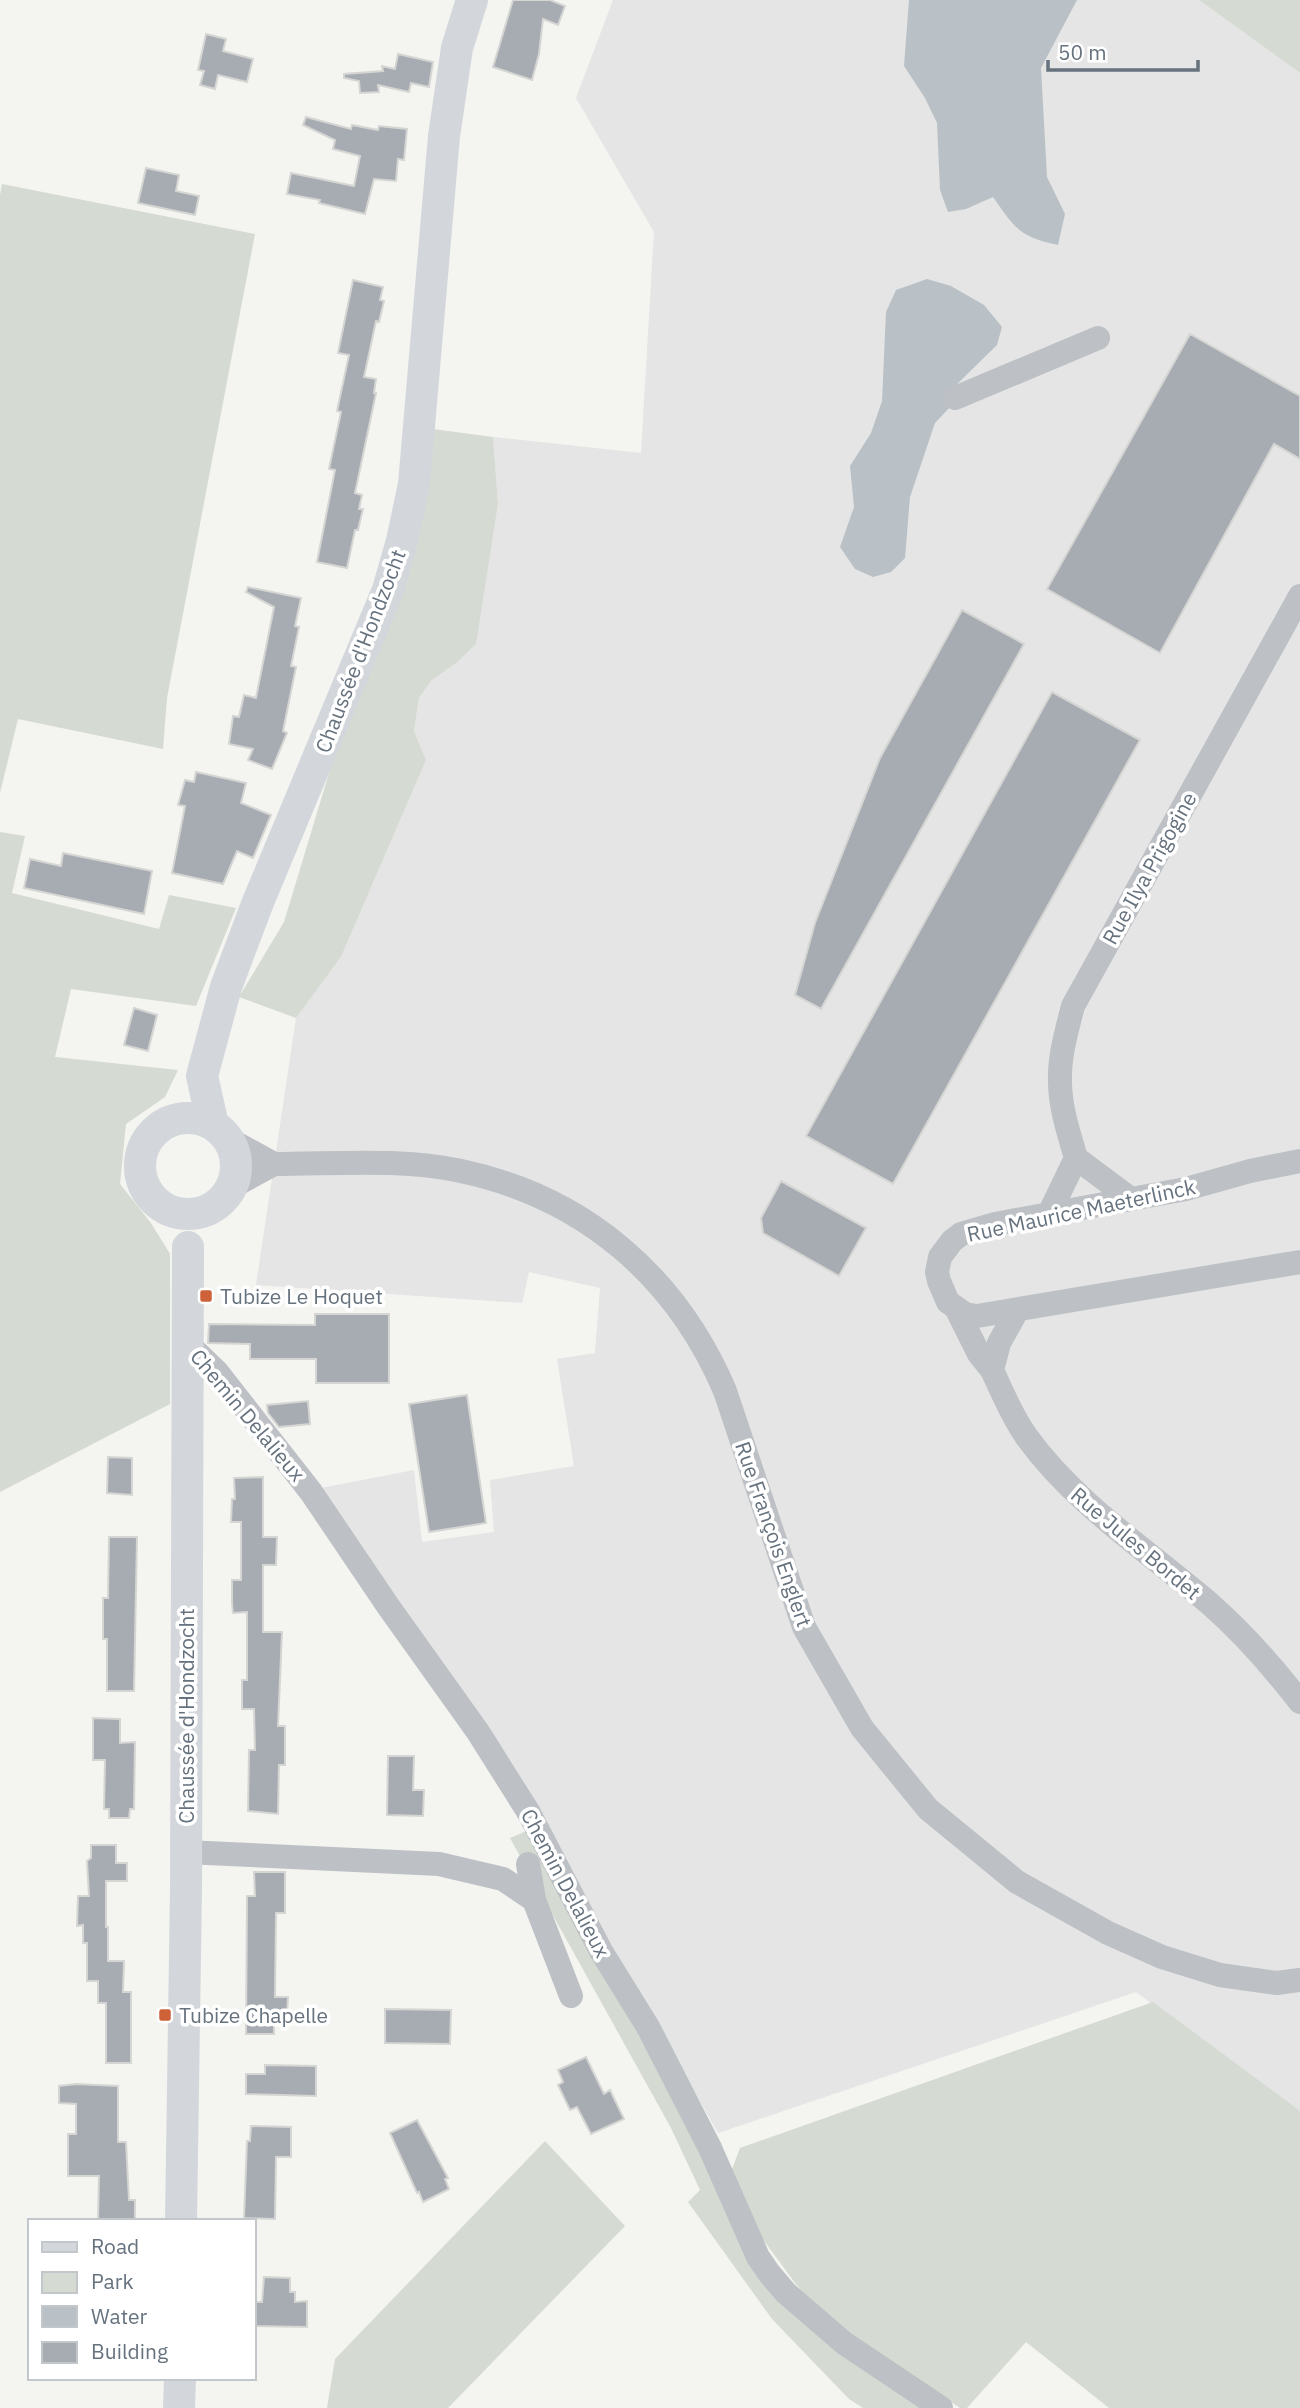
<svg xmlns="http://www.w3.org/2000/svg" width="1300" height="2408" viewBox="0 0 1300 2408" font-family="'IBM Plex Sans',sans-serif">
	<style>
		.built { fill: #e4e5e4 }
		.green { fill: #d5dad2 }
		.water { fill: #b9c1c6 }
		.building { fill: #a6acb2; stroke: #d5d5d3; stroke-width: 2 }
		.lines { fill: none; stroke-linecap: round; stroke-linejoin: round }
		.minor { stroke: #bdc0c4; stroke-width: 24 }
		.major { stroke: #d3d7db; stroke-width: 32 }
		.poi-dot { fill: #cd6137; stroke: #fff; stroke-width: 2.5 }
		.labels { text-anchor: middle; dominant-baseline: central; stroke-width: 7; stroke-linejoin: round; paint-order: stroke }
		.street-label { font-size: 21px; fill: #66727e; stroke: #fff }
		.poi-label { font-size: 21px; fill: #66727e; stroke: #fff; text-anchor: start }
	</style>
	<rect width="100%" height="100%" fill="#f4f4f1"/>
	<path class="built" d="M613 0H1199L1300 73V2113L1136 1992 718 2133 485 1726 316 1489 414 1470 422 1542 494 1532 490 1480 574 1466 557 1359 595 1353 600 1288 529 1272 522 1303 256 1285 296 1018 341 957 426 760 414 731 419 698 431 681 456 663 498 503 493 437 641 453 654 232 576 98Z"/>
	<path class="green" d="M1199 0H1300V73Z
		M2 184 255 234 167 698 163 749 18 719 0 793V195Z
		M433 429 493 437 498 503 476 644 456 663 431 681 419 698 414 731 426 760 341 957 296 1018 239 997 284 922Z
		M0 832 25 836 12 893 159 929 169 895 236 908 196 1006 71 989 55 1057 178 1070 165 1097 126 1124 120 1184 151 1223 170 1254V1404L0 1492Z
		M529 1830 657 2057 747 2246 932 2408H863L849 2399 772 2319 688 2202 700 2190 671 2128 510 1838Z
		M1153 2002 1300 2111V2408H1109L1026 2342 967 2408H960L823 2316 795 2283 754 2227 731 2172 740 2148Z
		M545 2141 625 2226 448 2408H327L335 2359Z"/>
	<path class="water" d="M909 0H1077L1041 68 1047 177 1065 214 1058 245C1019 237 1015 228 993 197L966 209 948 212 940 190 937 123 925 98 904 66Z
		M927 279 951 286 984 305 1002 327 997 345 953 388 951 406 935 423 910 497 905 558 891 572 873 577 855 569 840 547 854 507 850 466 871 433 882 401 886 312 896 290Z"/>
	<path class="building" d="M513 0H550L565 6 558 25 543 19 539 54 532 80 493 67Z
		M206 34 226 39 223 51 253 59 247 82 218 75 215 89 200 85 204 71 198 70Z
		M398 54 433 62 429 87 411 83 409 92 378 85 379 92 360 93 359 81 344 78V74L383 71 382 66 395 69Z
		M306 117 351 129 352 125 378 130 379 126 407 129 404 160 398 159 396 181 374 179 365 214 319 203 320 200 287 194 291 173 354 186 360 156 333 149 335 140 303 125Z
		M146 168 179 175 176 191 199 196 195 215 138 203Z
		M353 280 383 287 380 300 384 301 379 322 376 321 364 377 376 379 374 393H376L355 493 362 495 359 509H363L358 530H355L347 568 317 562 335 470 329 469 341 412 337 411 349 355 338 353Z
		M1190 334 1300 396V459L1274 444 1160 653 1047 589Z
		M248 587 301 598 295 626 299 627 291 666 296 667 283 731 287 733 272 769 248 760 253 749 229 744 233 716 239 717 244 695 256 698 274 607 246 592Z
		M962 610 1024 644 821 1009 795 995 815 923 880 758Z
		M1052 692 1140 740 893 1184 806 1136Z
		M196 772 246 783 241 803 271 815 253 858 237 851 223 884 172 873 185 806 178 805 185 780 194 782Z
		M63 853 152 871 144 914 24 888 30 859 61 866Z
		M134 1008 157 1015 148 1051 124 1045Z
		M781 1181 866 1228 839 1276 763 1233 761 1218Z
		M315 1314H389V1383H316V1359H250V1344L208 1343 209 1324 315 1325Z
		M467 1395 486 1523 429 1532 409 1404Z
		M308 1401 310 1424 279 1427 268 1413 267 1405Z
		M108 1457 132 1458V1495L107 1493Z
		M263 1477V1537H277L276 1565H263V1632H282L278 1726H285V1765H279L278 1814 248 1811 249 1750H255L254 1709H242V1680H247V1612L233 1613 232 1604V1580H241V1522H231L232 1499H235L234 1478Z
		M109 1537H137L134 1691H107V1639H103V1598H108Z
		M93 1718 120 1719V1743L135 1742 134 1809H130L129 1818H109V1809H104L105 1760H93Z
		M388 1756H414L413 1790H424L423 1816 387 1815Z
		M91 1845H116V1863H127V1881H106V1927H108V1961H124L123 1992H131V2063H106V2003H98V1981H87V1943H83V1925L77 1926 78 1896H89L87 1861 91 1858Z
		M254 1872H285V1913H276L275 1997H288L287 2014H274V2034H246L247 1896H255Z
		M385 2009 451 2010 450 2044 385 2043Z
		M586 2057 604 2094 610 2090 624 2119 591 2134 577 2107 570 2110 558 2085 563 2082 558 2070Z
		M265 2065 316 2066V2096L246 2094V2074H265Z
		M76 2084 118 2086V2142H126L129 2200H135V2221H98L99 2176H68V2134H76V2104L59 2103V2086Z
		M417 2120 448 2178 445 2179 449 2189 423 2202 419 2192 417 2193 390 2133Z
		M251 2126 291 2127V2157H276L275 2219 244 2218 247 2141H250Z
		M264 2277 290 2278V2292H295V2302L307 2301V2327L254 2326V2302H262Z"/>
	<g class="lines">
		<path class="minor" d="M955 398 1098 338
			M225 1137 274 1164 230 1188
			M1076 1158C1069 1134 1060 1107 1060 1082 1059 1056 1067 1030 1073 1006L1300 596
			M1300 1161 1250 1171 1186 1189 995 1224 961 1234 952 1241 940 1257 937 1272 939 1281 948 1302 965 1314 977 1316 1300 1262
			M274 1164C335 1164 401 1158 461 1171 584 1197 676 1276 725 1391L804 1627 862 1728 928 1809 1017 1882 1108 1933 1162 1957 1220 1975 1277 1983 1300 1980
			M1049 1214 1076 1158 1131 1199
			M957 1310 979 1354 992 1370 999 1343 1018 1309
			M188 1344 217 1372 311 1492 388 1606 478 1732 529 1813 601 1951 648 2027 710 2148 758 2257 769 2273 786 2293 844 2343 941 2408
			M992 1370C1002 1392 1012 1416 1026 1436 1075 1504 1147 1550 1210 1604 1243 1633 1273 1667 1300 1702
			M185 1852 439 1864 503 1879 534 1900
			M528 1864 534 1900 571 1996"/>
		<path class="major" d="M140 1166a48 48 0 1 1 96 0a48 48 0 1 1-96 0Z
			M213 1125 202 1076 226 987 258 902 388 590 402 541 414 484 444 136 457 48 472 0
			M181 2221 186 1888 188 1247
			M179 2408 180 2378"/>
	</g>
	<g class="poi-dot">
		<rect x="199" y="1289" width="14" height="14" rx="3.5"/>
		<rect x="158" y="2008" width="14" height="14" rx="3.5"/>
	</g>
	<g class="labels">
		<g class="street-label">
			<text transform="translate(360 651) rotate(-69)">Chaussée d'Hondzocht</text>
			<text transform="translate(1149 868) rotate(-61)">Rue Ilya Prigogine</text>
			<text transform="translate(1081 1210) rotate(-12)">Rue Maurice Maeterlinck</text>
			<text transform="translate(248 1415) rotate(50)">Chemin Delalieux</text>
			<text transform="translate(774 1534) rotate(71)">Rue François Englert</text>
			<text transform="translate(1136 1543) rotate(40)">Rue Jules Bordet</text>
			<text transform="translate(186 1716) rotate(-90)">Chaussée d'Hondzocht</text>
			<text transform="translate(566 1883) rotate(62)">Chemin Delalieux</text>
		</g>
		<g class="poi-label">
			<text x="220" y="1296">Tubize Le Hoquet</text>
			<text x="179" y="2015">Tubize Chapelle</text>
		</g>
	</g>
	<rect x="28" y="2219" width="228" height="161" fill="#ffffff" stroke="#c2c7cb" stroke-width="2"/>
	<rect x="42" y="2242" width="35" height="10" fill="#d3d7db" stroke="#c2c7cb" stroke-width="2"/>
	<text x="91" y="2254" font-size="21" fill="#66727e">Road</text>
	<rect x="42" y="2272" width="35" height="21" fill="#d5dad2" stroke="#c2c7cb" stroke-width="2"/>
	<text x="91" y="2289" font-size="21" fill="#66727e">Park</text>
	<rect x="42" y="2306" width="35" height="21" fill="#b9c1c6" stroke="#c2c7cb" stroke-width="2"/>
	<text x="91" y="2324" font-size="21" fill="#66727e">Water</text>
	<rect x="42" y="2342" width="35" height="21" fill="#a6acb2" stroke="#c2c7cb" stroke-width="2"/>
	<text x="91" y="2359" font-size="21" fill="#66727e">Building</text>
	<path d="M1048 60v10h150v-10" fill="none" stroke="#66727e" stroke-width="3.5"/>
	<text x="1058" y="60" font-size="21" fill="#66727e" stroke="#ffffff" stroke-width="5" paint-order="stroke">50 m</text>
</svg>
